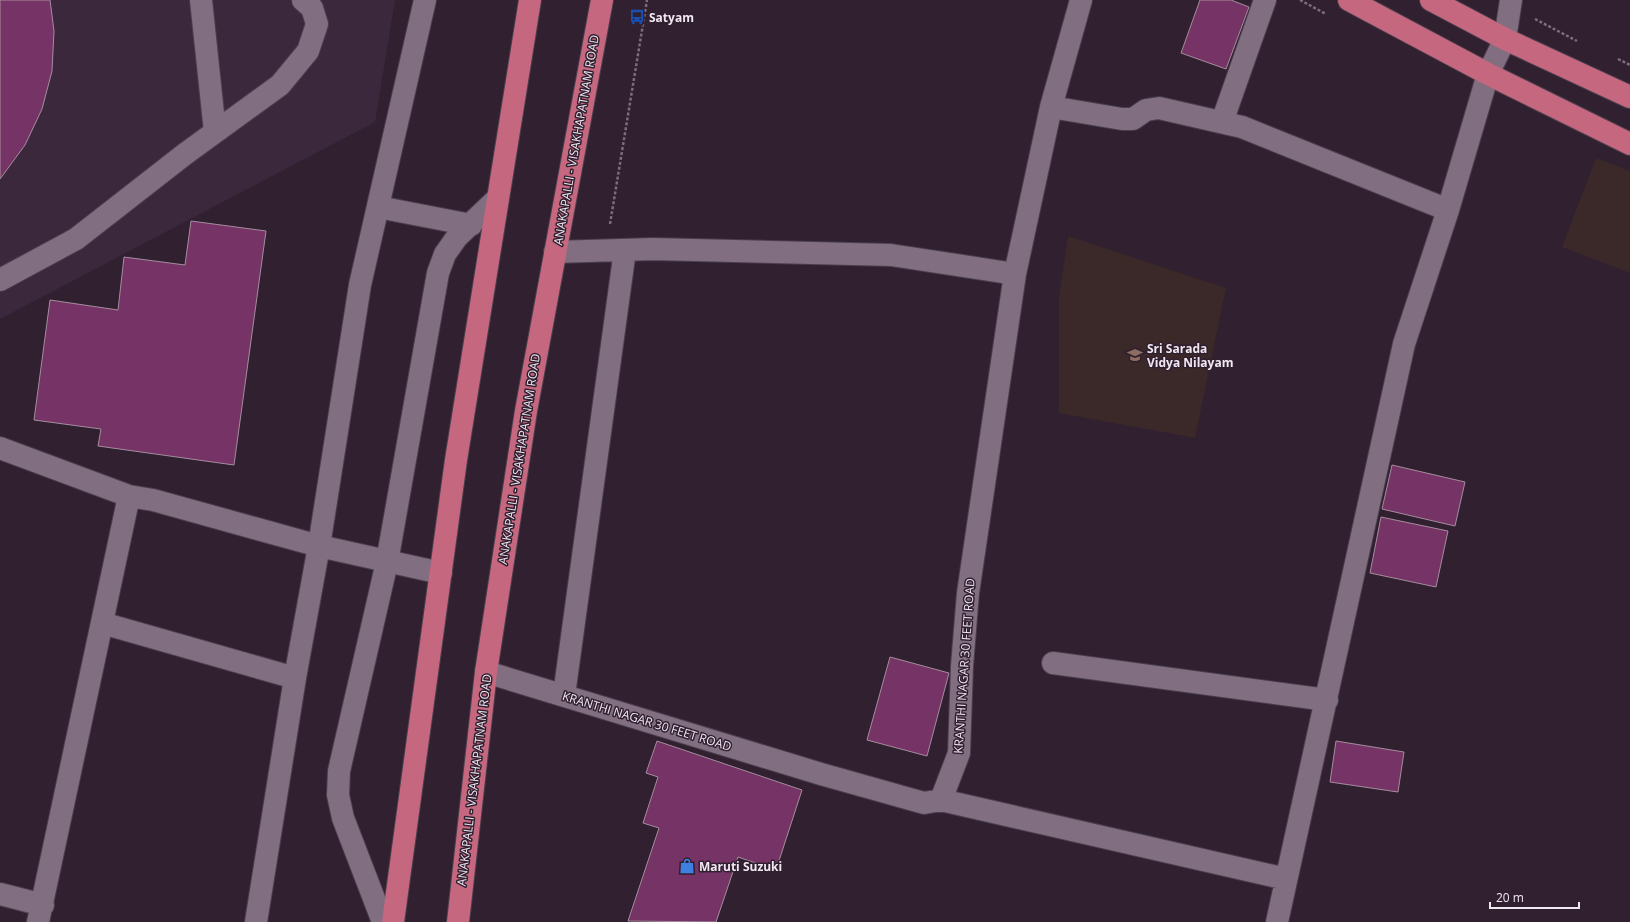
<svg xmlns="http://www.w3.org/2000/svg" width="1630" height="922" viewBox="0 0 1630 922" font-family="'Open Sans',sans-serif">
	<style>
		.built { fill: #3c283d }
		.education { fill: #3b2829 }
		.building { fill: #763366; stroke: #a58d9d }
		.lines { fill: none; stroke-linecap: round; stroke-linejoin: round }
		.minor-casing { stroke: #4b3e4c; stroke-width: 24 }
		.major-casing { stroke: #4b3e4c; stroke-width: 24 }
		.path { stroke: #7b6d7b; stroke-width: 2.5; stroke-dasharray: 3 2; stroke-linecap: butt }
		.minor { stroke: #816e81; stroke-width: 22 }
		.major { stroke: #c4677f; stroke-width: 22 }
		.labels { text-anchor: middle; dominant-baseline: central; stroke-width: 3; stroke-linejoin: round; paint-order: stroke }
		.poi-label { font-size: 12px; font-weight: bold; fill: #f1e7f1; stroke: #302030; text-anchor: start }
		.street-label { font-size: 12px; fill: #f1e7f1; stroke: #302030 }
	</style>
	<rect width="100%" height="100%" fill="#302030"/>
	<path class="built" d="M0 0H395L375 122 0 319Z"/>
	<path class="education" d="M1596 158 1630 171V273L1562 247Z
		M1068 236 1226 288 1195 438 1059 413V297Z"/>
	<path class="building" d="M0 0H50L54 31 52 71 42 109 25 145 0 179Z
		M1200 0H1231L1249 7 1226 69 1181 53Z
		M191 221 266 231 234 465 98 446 101 429 34 420 50 300 118 310 124 257 185 265Z
		M1392 465 1465 482 1455 526 1382 509Z
		M1381 517 1448 531 1436 587 1370 573Z
		M890 657 949 673 927 756 867 740Z
		M657 741 802 790 776 870 738 857 716 922 628 921 659 828 643 823 658 777 646 773Z
		M1336 741 1404 752 1398 792 1330 782Z"/>
	<g class="lines">
		<g class="minor-casing">
			<path id="minor" d="M201 0 215 132
				M1051 107 1122 119H1133L1146 110 1159 108 1242 127 1448 210
				M1222 122 1265 0
				M378 207 471 225
				M555 252 653 249 891 255 1015 274 1051 107 1081 0
				M0 280 76 239 185 154 280 85 308 51 317 24 312 8 303 0
				M0 448 129 496
				M102 623 295 678
				M1053 663 1327 700
				M486 672 821 774 924 803 941 800 959 753 962 666 968 593 1015 274
				M564 695 625 250
				M941 800 1286 879
				M0 894 43 905
				M38 922 129 496 153 500 319 546 441 573
				M256 922 295 678 319 546 360 285 425 0
				M383 922 343 818 338 795 339 771 387 562 438 273 445 254 457 237 498 198
				M1277 922 1404 344 1448 210 1488 74 1505 39 1511 0"/>
		</g>
		<g class="major-casing">
			<path id="major" d="M1349 0 1488 74 1630 144
				M1431 0 1505 39 1630 97
				M393 922 456 460 530 0
				M458 922 486 672 526 411 602 0"/>
		</g>
		<path class="path" d="M1300 0 1326 14
			M1535 19 1577 41
			M1618 59 1630 65
			M610 224 647 0"/>
		<use href="#minor" class="minor"/>
		<use href="#major" class="major"/>
	</g>
	<defs>
		<g id="bus-bare" transform="scale(1.2)"><path d="M-5-6H5V4H4V6H2V4H-2V6H-4V4H-5ZM-3.5-4V0h7V-4ZM-3.5 1.2v1.5H-2V1.2ZM2 1.2v1.5H3.5V1.2Z" fill="#1a4fb4" stroke="#302030" stroke-width="2.5" paint-order="stroke"/></g>
		<g id="school-bare" transform="scale(1.2)"><path d="M0-5L7-2L0 1L-7-2ZM-4 1L0 2.5L4 1V4Q0 6-4 4Z" fill="#8d6e63" stroke="#302030" stroke-width="2.5" paint-order="stroke"/></g>
		<g id="shop-bare" transform="scale(1.2)"><path d="M-5-2.5h2.3a2.7 3.5 0 0 1 5.4 0H5L5.5 6h-11ZM-1.5-2.5h3a1.5 2.3 0 0 0-3 0Z" fill="#3f7fe0" stroke="#302030" stroke-width="2.5" paint-order="stroke"/></g>
	</defs>
	<g fill-rule="evenodd">
		<use href="#bus-bare" x="637" y="17"/>
		<use href="#school-bare" x="1135" y="355"/>
		<use href="#shop-bare" x="687" y="866"/>
	</g>
	<g class="labels">
		<g class="poi-label">
			<text x="649" y="17">Satyam</text>
			<text x="1147" y="348">Sri Sarada<tspan x="1147" dy="14">Vidya Nilayam</tspan></text>
			<text x="699" y="866">Maruti Suzuki</text>
		</g>
		<g class="street-label">
			<text transform="translate(576 140) rotate(-80)">ANAKAPALLI - VISAKHAPATNAM ROAD</text>
			<text transform="translate(519 459) rotate(-81)">ANAKAPALLI - VISAKHAPATNAM ROAD</text>
			<text transform="translate(964 666) rotate(-86)">KRANTHI NAGAR 30 FEET ROAD</text>
			<text transform="translate(647 721) rotate(17)">KRANTHI NAGAR 30 FEET ROAD</text>
			<text transform="translate(474 780) rotate(-83)">ANAKAPALLI - VISAKHAPATNAM ROAD</text>
		</g>
	</g>
	<path d="M1490 902v6h89v-6" fill="none" stroke="#f1e7f1" stroke-width="2"/>
	<text x="1496" y="902" font-size="12" fill="#f1e7f1" stroke="#302030" stroke-width="3" paint-order="stroke">20 m</text>
</svg>
